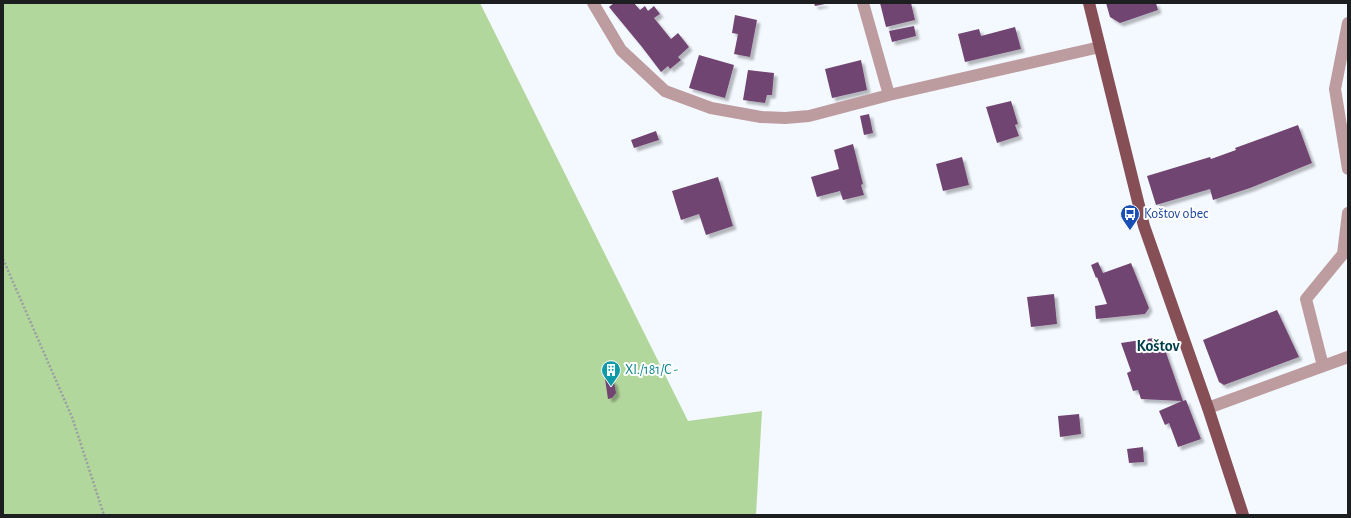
<svg xmlns="http://www.w3.org/2000/svg" width="1351" height="518" viewBox="0 0 1351 518" font-family="'Alegreya Sans',sans-serif">
	<style>
		.forest { fill: #b2d79c }
		.building { fill: #704471; filter: url(#shadow) }
		.lines { fill: none; stroke-linecap: round; stroke-linejoin: round }
		.path { stroke: #9a9ea2; stroke-width: 2.5; stroke-dasharray: 2 2; stroke-linecap: butt }
		.minor { stroke: #bd9c9f; stroke-width: 12 }
		.major { stroke: #864f56; stroke-width: 12 }
		.labels { text-anchor: middle; dominant-baseline: central; stroke-width: 4; stroke-linejoin: round; paint-order: stroke }
		.transit-label { font-size: 14px; fill: #164399; stroke: #fff; text-anchor: start }
		.culture-label { font-size: 14px; fill: #0d838f; stroke: #fff; text-anchor: start }
		.quarter-label { font-size: 16px; font-weight: bold; fill: #003e4b; stroke: #fff }
	</style>
	<defs>
		<filter id="shadow"><feDropShadow dx="3.5" dy="3.5" stdDeviation="1" flood-color="#0004"/></filter>
	</defs>
	<rect width="100%" height="100%" fill="#f4f9ff"/>
	<path class="forest" d="M3 3H480L688 421 762 411 756 515H3Z"/>
	<path class="building" d="M614 3H634L640 10 645 6 648 11 654 6 660 14 654 18 671 39 678 33 689 47 678 57 681 60 670 69 668 66 661 72 642 47 609 7Z
		M814 3H825V4L815 6Z
		M880 3H911L915 20 886 27Z
		M1106 3H1156L1158 10 1120 23 1110 17Z
		M735 15 757 20 750 57 734 54 738 34 732 33Z
		M914 26 916 36 892 42 889 31Z
		M1015 27 1021 49 965 62 958 34 979 29 981 36Z
		M699 55 734 65 725 98 689 88Z
		M861 60 867 90 832 98 825 69Z
		M748 70 774 73 772 95H767L765 103 743 100Z
		M1011 101 1018 124 1015 125 1019 136 997 143 986 107Z
		M869 114 873 133 864 135 860 116Z
		M1298 125 1312 163 1250 188 1213 200 1210 189 1156 205 1147 176 1210 157 1211 159 1236 150 1235 148Z
		M656 131 659 140 634 148 631 140Z
		M853 144 863 184 861 185 864 195 843 200 840 191 817 197 811 177 839 169 834 150Z
		M962 157 969 185 943 191 936 164Z
		M718 177 733 226 706 235 699 214 681 220 672 191Z
		M1098 262 1103 273 1131 263 1149 308 1145 314 1096 319 1095 306 1107 304 1097 277 1096 278 1091 265Z
		M1054 294 1057 324 1031 327 1027 297Z
		M1277 310 1299 357 1224 385 1219 382 1203 340Z
		M1154 338 1159 339 1163 344 1183 401 1186 400 1201 439 1178 447 1169 423 1165 425 1159 411 1182 401 1141 399 1138 390 1133 391 1127 373 1131 371 1121 343Z
		M609 378 614 382 616 393 612 398 608 399 605 379Z
		M1079 414 1081 434 1060 437 1058 416Z
		M1143 447 1144 462 1129 463 1127 449Z"/>
	<g class="lines">
		<path class="path" d="M3 259 72 417 104 515"/>
		<path class="minor" d="M593 3 621 50 665 91 711 108 761 117 785 118 809 116 889 95 1100 47
			M863 3 889 95
			M1348 23 1335 89 1348 169
			M1323 366 1306 299 1343 254 1348 213
			M1208 408 1348 357"/>
		<path class="major" d="M1089 3 1144 226 1208 408 1243 515"/>
	</g>
	<defs>
		<g id="bus-pin" transform="scale(1)"><path d="M0 17L-7.5 6A9.5 9.5 0 1 1 7.5 6Z" fill="#1a4fb4" stroke="#fff"/><path d="M-5-6H5V4H4V6H2V4H-2V6H-4V4H-5ZM-3.5-4V0h7V-4ZM-3.5 1.2v1.5H-2V1.2ZM2 1.2v1.5H3.5V1.2Z" fill="#fff"/></g>
		<g id="building-pin" transform="scale(1)"><path d="M0 17L-7.5 6A9.5 9.5 0 1 1 7.5 6Z" fill="#0f9aa8" stroke="#fff"/><path d="M-4-6H4V6H1V3H-1V6H-4ZM-2.5-4.3h1.7v1.8h-1.7ZM.8-4.3h1.7v1.8H.8ZM-2.5-1h1.7V.8h-1.7ZM.8-1h1.7V.8H.8Z" fill="#fff"/></g>
	</defs>
	<g fill-rule="evenodd">
		<use href="#bus-pin" x="1130" y="214"/>
		<use href="#building-pin" x="611" y="370"/>
	</g>
	<g class="labels">
		<g class="transit-label">
			<text x="1144" y="214">Koštov obec</text>
		</g>
		<g class="culture-label">
			<text x="625" y="370">XI./181/C -</text>
		</g>
		<g class="quarter-label">
			<text x="1158" y="346">Koštov</text>
		</g>
	</g>
	<rect width="1351" height="518" fill="none" stroke="#1c1e20" stroke-width="8"/>
</svg>
